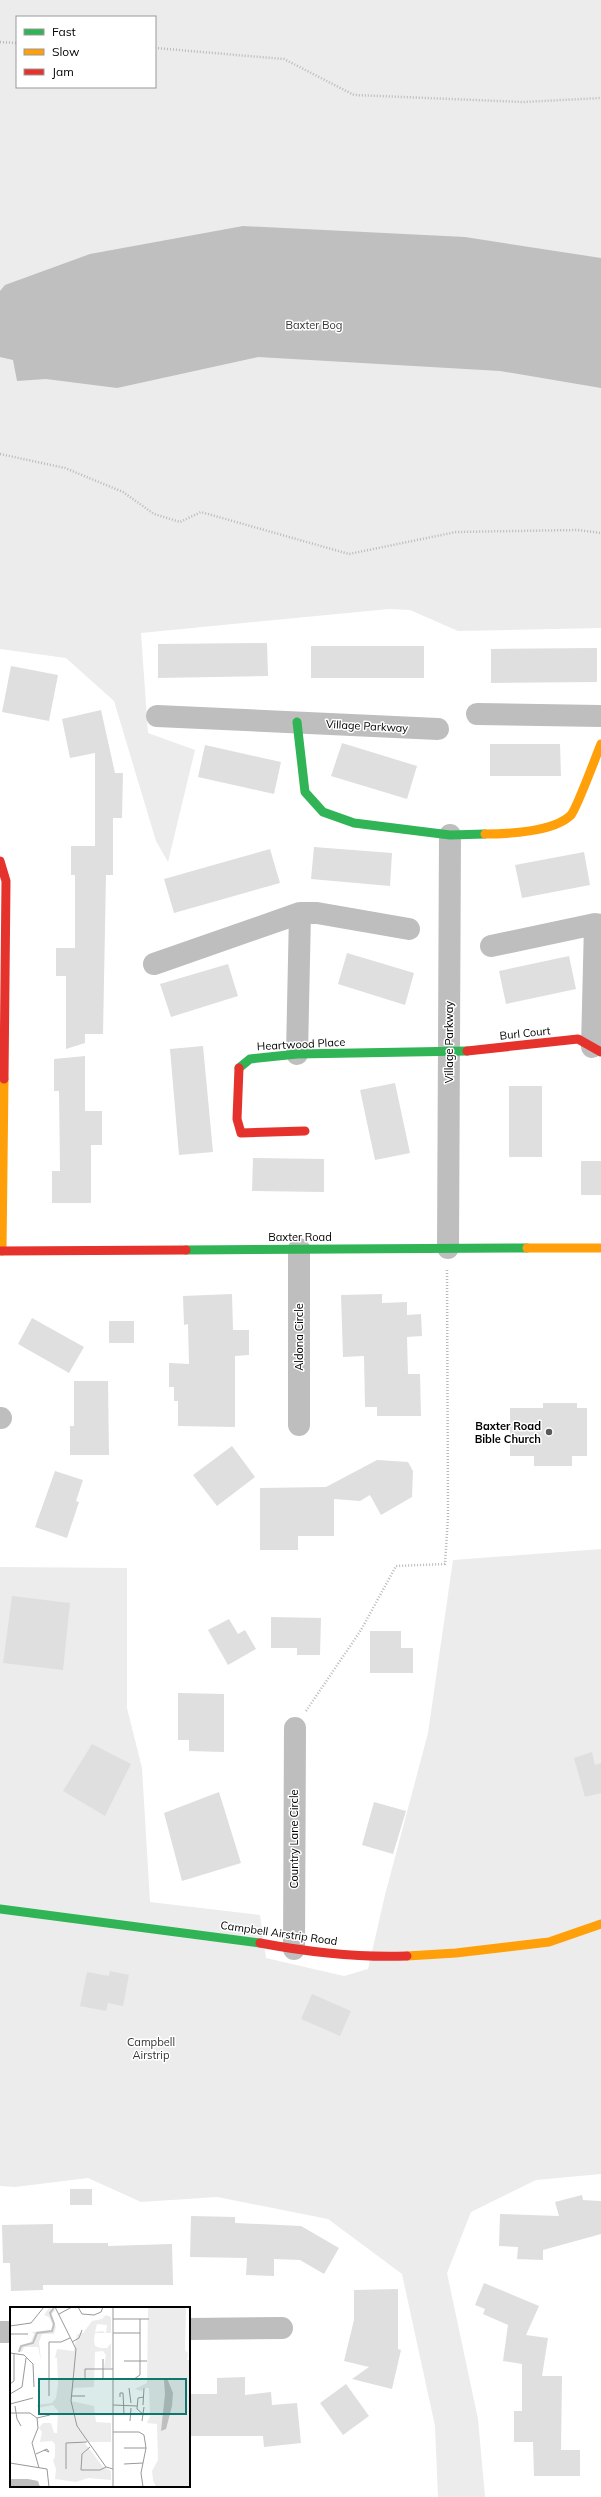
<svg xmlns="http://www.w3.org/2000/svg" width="601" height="2497" viewBox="0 0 601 2497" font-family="Mulish,sans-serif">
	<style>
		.green { fill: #ececec; fill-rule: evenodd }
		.water { fill: #bfbfbf }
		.building { fill: #dfdfdf }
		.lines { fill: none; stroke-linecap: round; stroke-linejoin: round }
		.path { stroke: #b9b9b9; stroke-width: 2.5; stroke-dasharray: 1 2; stroke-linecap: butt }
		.street { stroke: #bebebe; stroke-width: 22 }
		.fast { stroke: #30b455; stroke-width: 9 }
		.slow { stroke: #ff9f0a; stroke-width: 9 }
		.jam { stroke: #e5322d; stroke-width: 9 }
		.poi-dot { fill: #595959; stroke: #fff; stroke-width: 1.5 }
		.labels { text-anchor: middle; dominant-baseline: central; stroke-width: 3; stroke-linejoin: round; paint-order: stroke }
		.park-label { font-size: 11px; fill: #333; stroke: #fff }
		.street-label { font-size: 11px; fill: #000; stroke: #fff }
		.poi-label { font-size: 11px; font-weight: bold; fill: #000; stroke: #fff; text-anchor: end }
		.inset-river { fill: none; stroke: #bfbfbf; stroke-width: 2 }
		.inset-road { fill: none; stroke: #999; stroke-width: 1 }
		.view { fill: #0f766e; fill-opacity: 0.15; stroke: #0f766e; stroke-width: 2 }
		.inset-edge { fill: none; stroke: #000; stroke-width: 2 }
	</style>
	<rect width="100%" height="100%" fill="#fff"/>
	<path class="green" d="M0 0H601V628L458 631 410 610 389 609 141 633 148 733 195 750 168 862 156 841 114 701 66 658 0 649ZM17 17H155V87H17Z
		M601 1549V2174L536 2180 471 2212 447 2273 478 2419 485 2497H438L435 2426 402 2274 328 2219 217 2197 141 2202 88 2178 15 2187 0 2186V1567L127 1568V1708L142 1768 150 1902 260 1915 266 1958 344 1976 368 1969 385 1895 428 1733 453 1560Z"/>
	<path class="water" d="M243 226 465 237 601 258V388L500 371 258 357 117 388 46 379 17 381 13 360 0 357V291L5 285 90 254Z"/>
	<path class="building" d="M267 643 268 676 158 678V644Z
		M311 646H424V678H311Z
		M597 648V682L491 683V649Z
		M11 666 58 675 49 721 2 712Z
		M101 710 115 773H123L122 818H113V875H106L103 1034H85V1043L66 1049V976H56V948H75V875H71V846H95V753L70 758 62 719Z
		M342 743 417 766 407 799 331 776Z
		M490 744H560L561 776H490Z
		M205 745 281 762 274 794 198 777Z
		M314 847 392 853 390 886 311 879Z
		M270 849 280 883 174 913 164 879Z
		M584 852 590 885 522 898 515 865Z
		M347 953 414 973 405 1005 338 984Z
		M569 956 576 989 506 1004 499 971Z
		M228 964 238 996 171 1017 160 984Z
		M203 1046 213 1152 179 1155 170 1049Z
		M85 1056V1111H102V1145H91V1203H52V1171H60L59 1091H54V1059Z
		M395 1083 410 1153 375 1160 360 1090Z
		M509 1086H542V1157H509Z
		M253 1158 324 1159V1192L252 1191Z
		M581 1161H601V1195H581Z
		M232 1294 233 1330H249V1355L235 1356V1427L178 1426V1401H174V1387H169V1363L189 1364 188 1324 184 1325 183 1296Z
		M382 1294V1303L407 1302V1315L421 1314 422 1336 407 1337 408 1374H420L421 1416H377V1407H365L364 1356 343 1357 341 1295Z
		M32 1318 84 1347 69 1373 18 1344Z
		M109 1321H134V1343H109Z
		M74 1381H108L109 1455H70V1426H74Z
		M543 1403H577V1408H587V1456H572V1466H534V1456H510V1408H543Z
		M232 1446 255 1477 217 1506 193 1475Z
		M377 1460 408 1462 413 1471 412 1497 381 1515 370 1495 360 1501 334 1499V1536H298V1550H260V1488L326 1487Z
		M55 1471 83 1480 76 1501 79 1502 67 1538 35 1527Z
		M12 1596 70 1603 63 1670 3 1663Z
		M271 1617 321 1618 320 1655H297V1648H271Z
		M229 1619 238 1634 245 1630 256 1649 228 1665 208 1630Z
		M370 1631H401V1648H413V1673H370Z
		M178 1693 224 1694V1752L189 1751V1740H178Z
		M92 1744 131 1764 105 1816 63 1791Z
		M592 1752 595 1765 601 1763V1793L585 1797 574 1758Z
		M219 1792 241 1863 182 1881 164 1813Z
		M374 1802 406 1811 393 1854 362 1845Z
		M110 1971 129 1975 123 2006 108 2003 106 2011 80 2006 87 1972 109 1976Z
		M312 1994 351 2011 340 2036 301 2019Z
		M70 2189H92V2205H70Z
		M582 2195 583 2200 601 2201V2234L543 2250V2260L517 2259 518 2247 499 2246 500 2214 559 2216 555 2202Z
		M191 2216 235 2217V2223L301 2226 339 2248 324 2274 300 2260 274 2259V2276L246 2275 247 2258 190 2257Z
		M53 2224V2243H108V2246L172 2244 173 2285H43V2290L11 2291 10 2263H3L2 2225Z
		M484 2283 539 2306 526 2335 548 2338 542 2376H562L561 2450H580V2476H534L533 2442H514V2411H522V2364L503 2361 508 2325 483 2314 485 2309 475 2305Z
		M398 2289V2349L401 2350 392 2389 352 2379 369 2367 344 2361 354 2320V2290Z
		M245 2377V2395L271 2392 272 2405 297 2403 301 2443 264 2447 263 2436H189V2394H217V2378Z
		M346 2384 369 2416 343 2435 320 2403Z"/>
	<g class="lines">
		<path class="path" d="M0 42 17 43
			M155 48 284 59 354 95 523 102 601 98
			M0 454 65 468 123 492 154 514 180 522 201 512 349 554 456 532 578 530 601 533
			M306 1711 361 1630 396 1566 445 1564 448 1517 447 1269"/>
		<path class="street" d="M477 714 601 716
			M157 716 438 729
			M491 946 595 924 601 925
			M154 964 300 913H317L409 929
			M592 1047 595 924
			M297 1054 300 913
			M448 1248 450 835
			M299 1249V1425
			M0 1418H1
			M294 1949 295 1728
			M189 2329 282 2328
			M0 2332H11"/>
		<path class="fast" d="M297 722 305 792 323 812 354 823 450 835 485 834
			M239 1068 250 1059 297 1054 467 1051
			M186 1250 527 1248
			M0 1909 260 1943"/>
		<path class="slow" d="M485 834C507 834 554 832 571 815 577 808 596 756 601 744
			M527 1248H601
			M2 1251 4 1079
			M407 1956 456 1953 549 1942 601 1924"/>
		<path class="jam" d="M0 861 6 881 4 1079
			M467 1051 578 1039 601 1052
			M239 1068 237 1119 241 1133 305 1131
			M0 1251 186 1250
			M260 1943C308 1952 358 1958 407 1956"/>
	</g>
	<circle class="poi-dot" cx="549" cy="1432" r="4"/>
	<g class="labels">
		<g class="park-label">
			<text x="314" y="325">Baxter Bog</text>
			<text x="151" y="2042">Campbell<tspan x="151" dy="13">Airstrip</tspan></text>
		</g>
		<g class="street-label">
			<text transform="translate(367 726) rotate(3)">Village Parkway</text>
			<text transform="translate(525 1033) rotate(-6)">Burl Court</text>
			<text transform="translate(449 1042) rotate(-90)">Village Parkway</text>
			<text transform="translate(301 1044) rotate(-3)">Heartwood Place</text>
			<text x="300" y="1237">Baxter Road</text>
			<text transform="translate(299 1337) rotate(-90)">Aldona Circle</text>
			<text transform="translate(294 1839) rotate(-90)">Country Lane Circle</text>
			<text transform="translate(279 1933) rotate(8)">Campbell Airstrip Road</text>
		</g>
		<g class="poi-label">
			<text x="541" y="1426">Baxter Road<tspan x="541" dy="13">Bible Church</tspan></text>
		</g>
	</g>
	<g transform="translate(10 2307)">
		<rect width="180" height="180" fill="#fff"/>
		<path d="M138 0H176L175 43 178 46 177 53H180V175L178 180H146L143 173 142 164 148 153 147 117 137 116 140 109 139 81H133L132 84 125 82 137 76ZM39 1 45 3 41 8 46 20 44 27H32L29 35 31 54 28 40H14L12 45 8 44 10 39 21 35 24 27 22 25 41 23 43 18 39 10 34 8ZM96 8 101 10V26H96L97 18 87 17 85 25 93 24 95 26H85L84 33 85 39 90 41H97L101 36V61H94L96 48 93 44 85 45 84 80 64 81 61 94 84 99 86 115 101 116V135H74L93 160 101 164V173L78 171 66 175 45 172 46 162 43 153 45 150V137L42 134 30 135 32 125 29 121 33 116H41L44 126H47L48 104 43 98 28 101 26 98 42 96 46 91 48 77 47 51H45L47 42 64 44 67 27 73 26 82 14 92 12Z" fill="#ececec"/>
		<path d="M157 71 163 86 162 99 156 122 151 124 155 87 154 73ZM0 172H18L28 174 30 180H0Z" fill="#bfbfbf"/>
		<path class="inset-river" d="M9 45 11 39 23 36 27 26 42 24 44 17 40 6 44 1"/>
		<path class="inset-road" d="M45 0 66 42 61 94 67 119 96 160 103 162M68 0 72 7 84 8 91 5 93 0M49 7 62 0M103 12H139M0 19 21 16 34 0M103 26H130M0 27H18M62 35 69 31 72 23M0 46 14 48 23 57 24 80M93 52V72M114 54H137M75 71V62H103M103 72H124L130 68V12M0 77 4 74V46M119 81 121 96M0 87 12 80 16 51M39 89V35H51L60 31M62 89H75M110 90V86H113L114 107M134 90 128 91 127 102 134 108M0 97 23 91M103 98 127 99M133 98 134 81M5 99 7 112 11 119M0 106H20L27 111 28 121 22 136 29 161M27 111 40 108M120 114 121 101M132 114 134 100M103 125H129L134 128 136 141 131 166 133 180M80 140 72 147 71 163H90L96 160M114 141H136M26 147 37 142 39 145 34 143M0 156 37 162 39 180H41M114 157 133 156M56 162V136L77 135M103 180V0"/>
		<path class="view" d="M29 72H176V107H29Z"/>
		<rect width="180" height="180" class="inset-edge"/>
	</g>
	<rect x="16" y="16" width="140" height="72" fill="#ffffff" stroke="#999999"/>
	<rect x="24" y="29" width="20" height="6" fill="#30b455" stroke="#999999"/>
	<text x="52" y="36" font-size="12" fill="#000000">Fast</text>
	<rect x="24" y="49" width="20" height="6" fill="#ff9f0a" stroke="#999999"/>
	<text x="52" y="56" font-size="12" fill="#000000">Slow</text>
	<rect x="24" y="69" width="20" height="6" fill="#e5322d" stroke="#999999"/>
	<text x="52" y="76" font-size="12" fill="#000000">Jam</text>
</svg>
